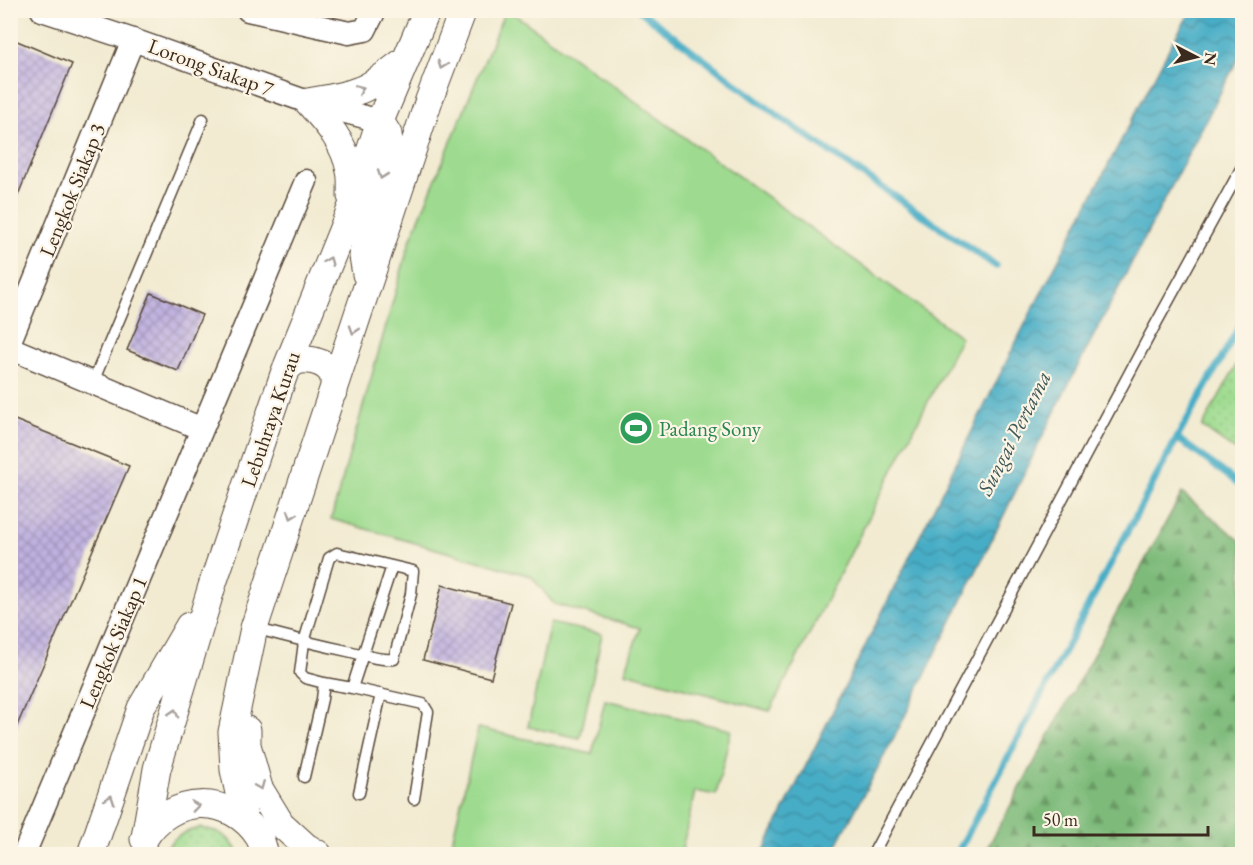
<svg xmlns="http://www.w3.org/2000/svg" width="1253" height="865" viewBox="0 0 1253 865" font-family="'EB Garamond',serif">
	<style>
		.grass { fill: url(#grass-dots); stroke: #6c8257; stroke-width: 1.5 }
		.forest { fill: url(#forest-firs); stroke: #5c724c; stroke-width: 1.5 }
		.pitch { fill: #9edb90; stroke: #6c8257; stroke-width: 1.5 }
		.water { fill: url(#water-waves); stroke: #406c72; stroke-width: 1.5 }
		.lines { fill: none; stroke-linecap: round; stroke-linejoin: round }
		.stream { stroke: #46adc6; stroke-width: 7 }
		.building { fill: url(#building-cross-hatch) }
		.service-casing { stroke: #564739; stroke-width: 13 }
		.minor-casing { stroke: #564739; stroke-width: 25 }
		.tertiary-casing { stroke: #564739; stroke-width: 29 }
		.service { stroke: #fff; stroke-width: 10 }
		.minor { stroke: #fff; stroke-width: 22 }
		.tertiary { stroke: #fff; stroke-width: 27 }
		.oneway { stroke: #a79f9a }
		.labels { text-anchor: middle; dominant-baseline: central; stroke-width: 4.5; stroke-linejoin: round; paint-order: stroke }
		.street-label { font-size: 21px; fill: #3b2a1e; stroke: #fcf5e5 }
		.leisure-label { font-size: 21px; fill: #27864d; stroke: #fcf5e5; text-anchor: start }
		.water-label { font-size: 22px; font-style: italic; fill: #3f5859; stroke: #fcf5e5 }
	</style>
	<defs>
		<pattern id="grass-dots" width="8" height="8" patternUnits="userSpaceOnUse" patternTransform="scale(1.5)"><rect width="8" height="8" fill="#9edb90"/><path d="M2 2h.1M6 6h.1" fill="none" stroke="#89bc7c" stroke-width="1.8" stroke-linecap="round"/></pattern>
		<pattern id="forest-firs" width="22" height="20" patternUnits="userSpaceOnUse" patternTransform="scale(1.5)"><rect width="22" height="20" fill="#7ebb7a"/><path d="M5 1l3.5 6h-7zM16 11l3.5 6h-7z" fill="#689863"/></pattern>
		<pattern id="water-waves" width="16" height="10" patternUnits="userSpaceOnUse" patternTransform="scale(1.5)"><rect width="16" height="10" fill="#46adc6"/><path d="M0 5q4-4 8 0t8 0" fill="none" stroke="#3c8da0"/></pattern>
		<pattern id="building-cross-hatch" width="8" height="8" patternUnits="userSpaceOnUse" patternTransform="scale(1.5)"><rect width="8" height="8" fill="#bfb1e0"/><path d="M0 0l8 8M0 8l8-8" fill="none" stroke="#9c90b5"/></pattern>
	</defs>
	<rect width="100%" height="100%" fill="#fcf5e5"/>
	<filter id="ink" filterUnits="userSpaceOnUse"><feTurbulence type="fractalNoise" baseFrequency=".0167" numOctaves="2"/><feDisplacementMap in="SourceGraphic" scale="12" xChannelSelector="R" yChannelSelector="G"/><feConvolveMatrix kernelMatrix="1 2 1 2 8 2 1 2 1" color-interpolation-filters="sRGB"/></filter>
	<filter id="wash" filterUnits="userSpaceOnUse"><feTurbulence type="fractalNoise" baseFrequency=".008" numOctaves="4" result="noise"/><feDisplacementMap in="SourceGraphic" scale="24" xChannelSelector="R" yChannelSelector="G"/><feGaussianBlur stdDeviation="1.35" result="paint"/><feColorMatrix in="noise" values="0 0 0 0 0 0 0 0 0 0 0 0 0 0 0 0 0 1.4 0 .05"/><feComposite in="paint" operator="in"/></filter>
	<g filter="url(#wash)">
		<rect width="100%" height="100%" fill="#f2ebd2"/>
		<path class="grass" d="M1242 355V455L1202 427Z
			M199 828C220 830 229 836 239 854H164C170 838 183 832 199 828Z"/>
		<path class="forest" d="M1182 493 1242 542V854H984Z"/>
		<path class="pitch" d="M505 11H510L961 337 770 711 625 672 640 628 554 604 531 576 331 519 410 241Z
			M550 623 602 634 580 738 528 727Z
			M605 700 731 730 716 795 695 791 681 854H465L450 851 478 728 592 754Z"/>
		<path class="water" d="M1191 11H1242V51L1065 391 900 726 832 854H762L1028 318 1172 43Z"/>
		<g class="lines">
			<path class="stream" d="M639 10 781 118 996 266
				M1177 438 1242 486
				M957 854 1177 438 1242 322"/>
		</g>
		<g id="blocks">
			<path class="building" d="M10 38 72 64 11 212H10Z
				M151 293 202 315 178 371 127 350Z
				M10 418 129 466 10 742Z
				M442 585 511 603 491 678 423 660Z"/>
		</g>
	</g>
	<g filter="url(#ink)">
		<use href="#blocks" fill-opacity="0" stroke="#564739" stroke-width="1.5"/>
		<g class="lines">
			<g class="service-casing">
				<path id="service" d="M93 382 203 119
					M392 566 352 688 423 704 428 712 414 799
					M254 628C287 637 319 645 352 652 365 655 381 661 394 659L411 594 413 571 337 553 329 558 304 642 300 673 305 678 324 683
					M304 777 322 699 324 683 352 688
					M359 793 381 694
					M873 854 1147 340 1242 167"/>
			</g>
			<g class="minor-casing">
				<path id="minor" d="M42 10 133 40 308 102 380 121
					M248 10 349 33 365 30 375 10
					M10 341 133 40
					M10 348 202 429
					M24 854 306 181"/>
			</g>
			<g class="tertiary-casing">
				<path id="tertiary" d="M308 102C327 123 345 143 350 171 352 179 351 188 351 196
					M308 102C325 99 343 97 360 90 376 84 390 71 404 61
					M366 274 363 256 366 223 390 150 388 134 380 121
					M284 374C286 370 289 366 293 363 304 356 325 361 332 373 335 378 334 386 333 392
					M247 730V745L259 788 281 824 305 846 318 854
					M245 821 234 770 232 732 254 628 429 100 463 10
					M145 837 157 769 212 586 284 374 352 206 380 121 427 10
					M144 839C170 794 231 793 259 837 262 842 263 849 265 854
					M91 854 141 708 189 626"/>
			</g>
			<use href="#service" class="service"/>
			<use href="#minor" class="minor"/>
			<use href="#tertiary" class="tertiary"/>
		</g>
		<defs><path id="oneway-chevron" d="M-2-3.5L2.5 0L-2 3.5" fill="none" stroke-width="1.6" stroke-linecap="round" stroke-linejoin="round" transform="scale(1.5)"/></defs>
		<g class="oneway">
			<use href="#oneway-chevron" transform="translate(442 65) rotate(110)"/>
			<use href="#oneway-chevron" transform="translate(360 89) rotate(-23)"/>
			<use href="#oneway-chevron" transform="translate(382 175) rotate(109)"/>
			<use href="#oneway-chevron" transform="translate(329 261) rotate(-68)"/>
			<use href="#oneway-chevron" transform="translate(354 330) rotate(108)"/>
			<use href="#oneway-chevron" transform="translate(292 515) rotate(109)"/>
			<use href="#oneway-chevron" transform="translate(174 713) rotate(-73)"/>
			<use href="#oneway-chevron" transform="translate(260 786) rotate(68)"/>
			<use href="#oneway-chevron" transform="translate(110 799) rotate(-71)"/>
			<use href="#oneway-chevron" transform="translate(195 806) rotate(-8)"/>
		</g>
	</g>
	<defs>
		<g id="stadium-disc" transform="scale(1.725)"><circle r="9.5" fill="#2e9e5b" stroke="#fcf5e5"/><path d="M0-5a6.5 5 0 1 0 0 10a6.5 5 0 1 0 0-10ZM-3.5-1.8h7v3.6h-7Z" fill="#fff"/></g>
	</defs>
	<g fill-rule="evenodd">
		<use href="#stadium-disc" x="636" y="428"/>
	</g>
	<g class="labels">
		<g class="street-label">
			<text transform="translate(211 67) rotate(20)">Lorong Siakap 7</text>
			<text transform="translate(72 190) rotate(-68)">Lengkok Siakap 3</text>
			<text transform="translate(270 419) rotate(-71)">Lebuhraya Kurau</text>
			<text transform="translate(113 642) rotate(-67)">Lengkok Siakap 1</text>
		</g>
		<g class="leisure-label">
			<text x="659" y="428">Padang Sony</text>
		</g>
		<g class="water-label">
			<text transform="translate(1014 433) rotate(-63)">Sungai Pertama</text>
		</g>
	</g>
	<rect width="1253" height="865" fill="none" stroke="#fcf5e5" stroke-width="36"/>
	<g transform="translate(1196 57) rotate(97)" stroke="#fcf5e5" stroke-width="4.5" paint-order="stroke">
	<path d="M0-4.5L10 22L0 15L-10 22Z" fill="#3b2a1e"/>
	<text y="-9" font-size="16" font-weight="bold" text-anchor="middle" fill="#3b2a1e">N</text>
	</g>
	<path d="M1034 826v9h174v-9" fill="none" stroke="#3b2a1e" stroke-width="3"/>
	<text x="1043" y="826" font-size="18" fill="#3b2a1e" stroke="#fcf5e5" stroke-width="4.5" paint-order="stroke">50 m</text>
</svg>
